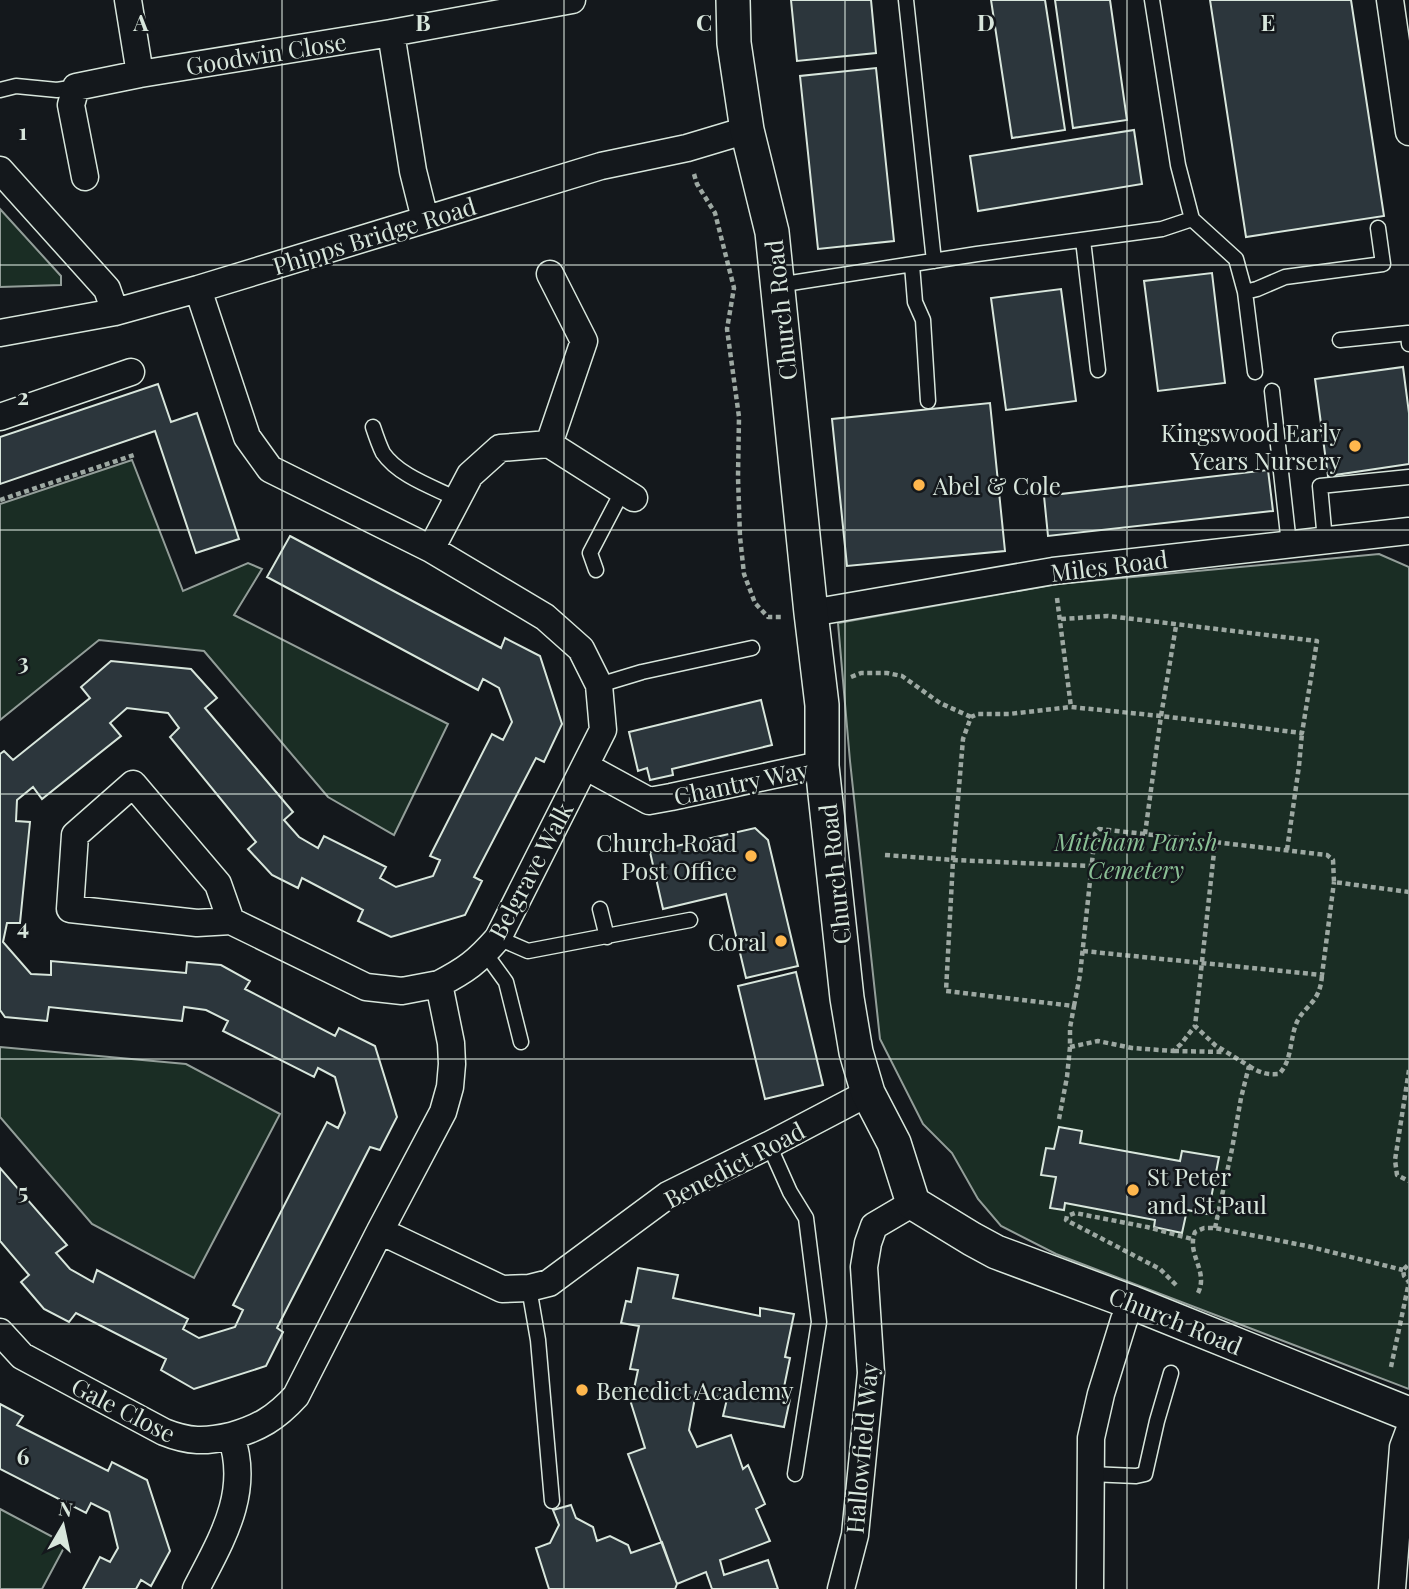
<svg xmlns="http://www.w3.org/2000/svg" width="1409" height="1589" viewBox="0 0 1409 1589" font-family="'Playfair Display',serif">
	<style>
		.green { fill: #1a2d24; stroke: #939e99; stroke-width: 2 }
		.building { fill: #2c363c; stroke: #d8e6dc; stroke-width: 2 }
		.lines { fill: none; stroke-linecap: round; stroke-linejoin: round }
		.service-casing { stroke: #d8e6dc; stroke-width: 17 }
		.minor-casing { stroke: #d8e6dc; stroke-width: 29 }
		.tertiary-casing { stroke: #d8e6dc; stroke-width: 36 }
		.path { stroke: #9da8a2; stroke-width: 4.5; stroke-dasharray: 5 3.5; stroke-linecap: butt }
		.service { stroke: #14181c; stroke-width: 14 }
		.minor { stroke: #14181c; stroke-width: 26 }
		.tertiary { stroke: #14181c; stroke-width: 33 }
		.grid { fill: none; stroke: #d8e6dc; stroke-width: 2; stroke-opacity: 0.55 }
		.poi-dot { fill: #ffb74d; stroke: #14181c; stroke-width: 2.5 }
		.labels { text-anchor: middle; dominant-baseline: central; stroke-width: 5; stroke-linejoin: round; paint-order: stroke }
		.street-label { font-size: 24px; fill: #d8e6dc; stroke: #14181c }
		.poi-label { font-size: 24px; fill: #d8e6dc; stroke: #14181c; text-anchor: end }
		.park-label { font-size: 24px; font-style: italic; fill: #8ac095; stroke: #14181c }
		.grid-label { font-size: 23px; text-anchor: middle; font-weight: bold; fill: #d8e6dc; stroke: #14181c; stroke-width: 5; stroke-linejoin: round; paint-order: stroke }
	</style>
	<rect width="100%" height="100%" fill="#14181c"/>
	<path class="green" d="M0 209 61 276V285L0 287Z
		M132 460 183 591 248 563 262 569 234 615 448 724 394 835 328 797 204 651 99 640 0 720V504Z
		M1379 554 1409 567V1389L1056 1254 1001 1226 978 1199 952 1153 923 1124 880 1039 850 761 838 623 1058 584Z
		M0 1047 186 1064 280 1114 194 1278 92 1224 0 1117Z
		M0 1509 66 1544 42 1589H0Z"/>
	<path class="building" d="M791 0H871L876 53 797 61Z
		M991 0H1045L1065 130 1012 138Z
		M1055 0H1110L1127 120 1073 128Z
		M1210 0H1351L1384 216 1246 237Z
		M876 68 894 241 818 249 800 76Z
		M1134 130 1142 184 978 211 970 156Z
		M1212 273 1225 383 1158 391 1144 281Z
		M1061 289 1076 401 1006 410 991 298Z
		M1403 367 1409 413V464L1328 476 1315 379Z
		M158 384 171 422 197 413 239 539 196 553 155 431 0 484V437Z
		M990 403 1005 551 847 566 832 419Z
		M1268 470 1273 511 1048 536 1044 496Z
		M290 536 501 648 505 638 540 656 562 724 544 762 536 758 474 877 482 881 465 915 391 937 358 921 363 910 302 878 298 888 272 875 248 849 256 842 170 737 179 728 168 713 127 708 110 723 121 736 42 799 33 787 17 800 16 821 30 822 20 923H7L3 942 31 974 51 975V961L186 973 187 962 221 965 250 981 245 989 335 1036 339 1028 375 1046 397 1117 380 1150 370 1147 277 1328 283 1332 266 1366 194 1389 161 1370 166 1359 76 1313 69 1322 44 1309 21 1282 29 1275 0 1241V1168L67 1245 56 1253 70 1269 93 1282 97 1270 188 1319 183 1329 199 1338 235 1327 243 1310 233 1305 327 1122 338 1128 345 1113 335 1077 318 1068 314 1077 223 1031 228 1021 206 1010 184 1007 182 1021 49 1007 47 1021 5 1017 0 1010V754L4 751 13 760 90 698 81 687 111 661 191 669 217 698 205 708 293 812 284 820 299 837 318 848 324 836 386 867 380 878 396 887 433 876 440 860 430 856 492 734 503 740 512 722 499 688 483 679 478 690 267 577Z
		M761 700 772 745 672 769 673 775 650 780 647 768 638 771 629 732Z
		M755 828 768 840 798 966 746 978 726 894 663 909 650 852Z
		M796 972 823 1085 765 1099 738 986Z
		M1059 1127 1082 1131 1080 1143 1180 1161 1182 1151 1219 1157 1208 1214 1187 1210 1182 1233 1154 1227 1155 1220 1065 1203 1064 1210 1050 1208 1056 1177 1041 1175 1046 1148 1054 1149Z
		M638 1268 678 1275 673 1298 760 1316V1308L794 1314 785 1357 790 1358 782 1397 790 1399 784 1427 723 1416 727 1399 696 1392 689 1430 697 1447 731 1435 743 1469 748 1465 765 1504 756 1509 770 1541 720 1560 724 1575 768 1560 778 1589H712L706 1572 677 1584 628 1454 645 1448 631 1403 638 1370 630 1369 639 1326 621 1323 626 1301 631 1302Z
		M0 1404 23 1416 17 1425 108 1471 112 1462 147 1480 170 1551 151 1586 141 1580 136 1589H83L100 1557 110 1562 118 1548 109 1512 91 1503 86 1513 0 1469Z
		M571 1505 576 1518 593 1527 597 1541 610 1536 628 1545 631 1553 662 1542 677 1584 675 1589H549L536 1548 550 1543 559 1525 553 1510Z"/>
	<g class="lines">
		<g class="service-casing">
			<path id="service" d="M906 0 934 261
				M0 90 16 86 57 90 76 87
				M1192 219 1236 259 1245 292 1255 372
				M1083 240 1098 370
				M912 265 915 302 923 320 928 401
				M778 285 977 254 1162 229 1192 219 1178 165 1152 0
				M1245 292 1257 289 1285 277 1383 264 1378 228
				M1340 340 1408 333 1409 344
				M1272 391 1289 544
				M373 427C376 436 379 445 383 453 399 476 433 487 457 499
				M1325 540 1320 486 1409 477
				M596 570 590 553 623 490
				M599 685 642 672 752 648
				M600 909 607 937
				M498 938 528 951 690 920
				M485 953 506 982 521 1042
				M769 1145 790 1192 806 1218 819 1322 795 1474
				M529 1288 538 1340 552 1501
				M1090 1474 1136 1476 1145 1474 1157 1421 1171 1373"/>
		</g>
		<g class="minor-casing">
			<path id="minor" d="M128 0 140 74
				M1390 0 1409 132
				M0 170 107 289 115 312
				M85 177 71 105 76 87 140 74 391 33
				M425 219 413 171 391 33 572 0
				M550 274 584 341 549 444 634 498
				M0 333 115 312 198 289 601 166 687 148 747 130
				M0 417 131 372
				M431 549 470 475 500 448 549 444
				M811 613 1053 571 1409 531
				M585 766 649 801 671 797 806 768 822 766
				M231 921 197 923 70 909 75 835 133 784 218 884 231 921 366 987 402 991 439 984
				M380 1231 502 1289 529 1288 549 1283 668 1195 769 1145 868 1093
				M0 1332 22 1356 164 1432C189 1442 205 1442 231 1436
				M196 1589C221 1540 251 1493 231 1436 259 1428 276 1418 296 1396L380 1231 443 1112 450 1087 452 1064 451 1043 439 984C466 970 477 962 498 938L603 730 599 685 581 649 545 617 431 549 270 469 247 437 198 289
				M841 1589 855 1535 871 1373 864 1267 868 1243 874 1226 913 1203
				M1090 1589 1091 1438 1101 1394 1124 1320 1133 1303
				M1392 1589 1403 1447 1409 1431"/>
		</g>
		<g class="tertiary-casing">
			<path id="tertiary" d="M733 0 734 43 747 130 772 232 811 613 822 705V766L847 998 856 1052 868 1093 894 1143 913 1203 972 1239 996 1252 1133 1303 1409 1414"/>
		</g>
		<path class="path" d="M694 174 697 184 715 213 734 288 727 329 739 417 738 477 740 537 744 574 755 603 768 617H782
			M0 500 134 455
			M1057 598 1071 707 1161 716 1145 834 1327 855 1333 860 1334 882 1409 892
			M1061 619 1108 616 1317 641 1302 733 1161 716 1176 626
			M851 677 861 673H887L902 676 940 703 971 717
			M1287 850 1299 766 1302 733
			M885 855 953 860 1092 866
			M1083 951 1322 975 1334 882
			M1074 1006 1080 975 1095 834 1099 829 1145 834
			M1070 1047 1098 1041 1132 1048 1173 1051 1181 1044 1195 1026
			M1174 1051 1225 1052
			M1249 1066C1260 1073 1267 1075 1279 1074 1291 1062 1290 1043 1295 1027 1302 1005 1320 1006 1322 975
			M1409 1070 1395 1160 1397 1175 1409 1181
			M1059 1119 1067 1077 1070 1047V1028L1074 1006 946 991 953 860 963 739 971 717 978 714H1009L1071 707
			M1215 1228 1232 1149 1241 1098 1249 1066 1215 1045 1195 1026 1215 843
			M1176 1285 1160 1269 1066 1220 1067 1216 1075 1213 1147 1227 1192 1239
			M1198 1293C1209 1271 1186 1254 1195 1232L1204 1228H1215L1307 1246 1403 1270
			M1391 1367 1409 1282 1404 1276 1403 1270 1409 1264"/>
		<use href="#service" class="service"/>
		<use href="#minor" class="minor"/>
		<use href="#tertiary" class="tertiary"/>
	</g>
	<path class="grid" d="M282 0V1589M564 0V1589M845 0V1589M1127 0V1589M0 265H1409M0 530H1409M0 794H1409M0 1059H1409M0 1324H1409"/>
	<g class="poi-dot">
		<circle cx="1355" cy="446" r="7"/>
		<circle cx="919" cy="485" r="7"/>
		<circle cx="751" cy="856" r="7"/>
		<circle cx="781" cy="941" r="7"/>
		<circle cx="1133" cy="1190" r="7"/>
		<circle cx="582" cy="1390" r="7"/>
	</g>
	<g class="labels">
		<g class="street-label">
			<text transform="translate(266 53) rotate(-9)">Goodwin Close</text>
			<text transform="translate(374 235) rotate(-17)">Phipps Bridge Road</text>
			<text transform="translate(780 310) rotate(-96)">Church Road</text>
			<text transform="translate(1109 565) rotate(-7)">Miles Road</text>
			<text transform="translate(741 782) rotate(-12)">Chantry Way</text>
			<text transform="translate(530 870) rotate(-62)">Belgrave Walk</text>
			<text transform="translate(834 874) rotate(-96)">Church Road</text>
			<text transform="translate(734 1164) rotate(-28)">Benedict Road</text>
			<text transform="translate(1176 1320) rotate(22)">Church Road</text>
			<text transform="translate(124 1409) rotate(27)">Gale Close</text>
			<text transform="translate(861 1448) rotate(-85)">Hallowfield Way</text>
		</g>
		<g class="poi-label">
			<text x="1341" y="432">Kingswood Early<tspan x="1341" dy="28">Years Nursery</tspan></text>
			<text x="933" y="485" text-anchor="start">Abel &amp; Cole</text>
			<text x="737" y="842">Church Road<tspan x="737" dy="28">Post Office</tspan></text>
			<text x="767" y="941">Coral</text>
			<text x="1147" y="1176" text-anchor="start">St Peter<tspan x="1147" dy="28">and St Paul</tspan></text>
			<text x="596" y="1390" text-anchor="start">Benedict Academy</text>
		</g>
		<g class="park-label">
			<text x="1136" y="841">Mitcham Parish<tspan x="1136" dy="28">Cemetery</tspan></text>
		</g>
	</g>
	<g class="grid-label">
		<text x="141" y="31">A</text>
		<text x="423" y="31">B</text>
		<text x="704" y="31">C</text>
		<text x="986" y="31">D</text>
		<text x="1268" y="31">E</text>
		<text x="23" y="140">1</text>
		<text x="23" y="405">2</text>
		<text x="23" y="670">3</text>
		<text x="23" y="935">4</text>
		<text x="23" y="1200">5</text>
		<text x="23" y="1465">6</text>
	</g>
	<g transform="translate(63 1526) rotate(9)" stroke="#14181c" stroke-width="5" paint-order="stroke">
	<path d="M0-5L12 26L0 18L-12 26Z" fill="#d8e6dc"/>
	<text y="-10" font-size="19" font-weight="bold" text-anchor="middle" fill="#d8e6dc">N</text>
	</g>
</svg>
